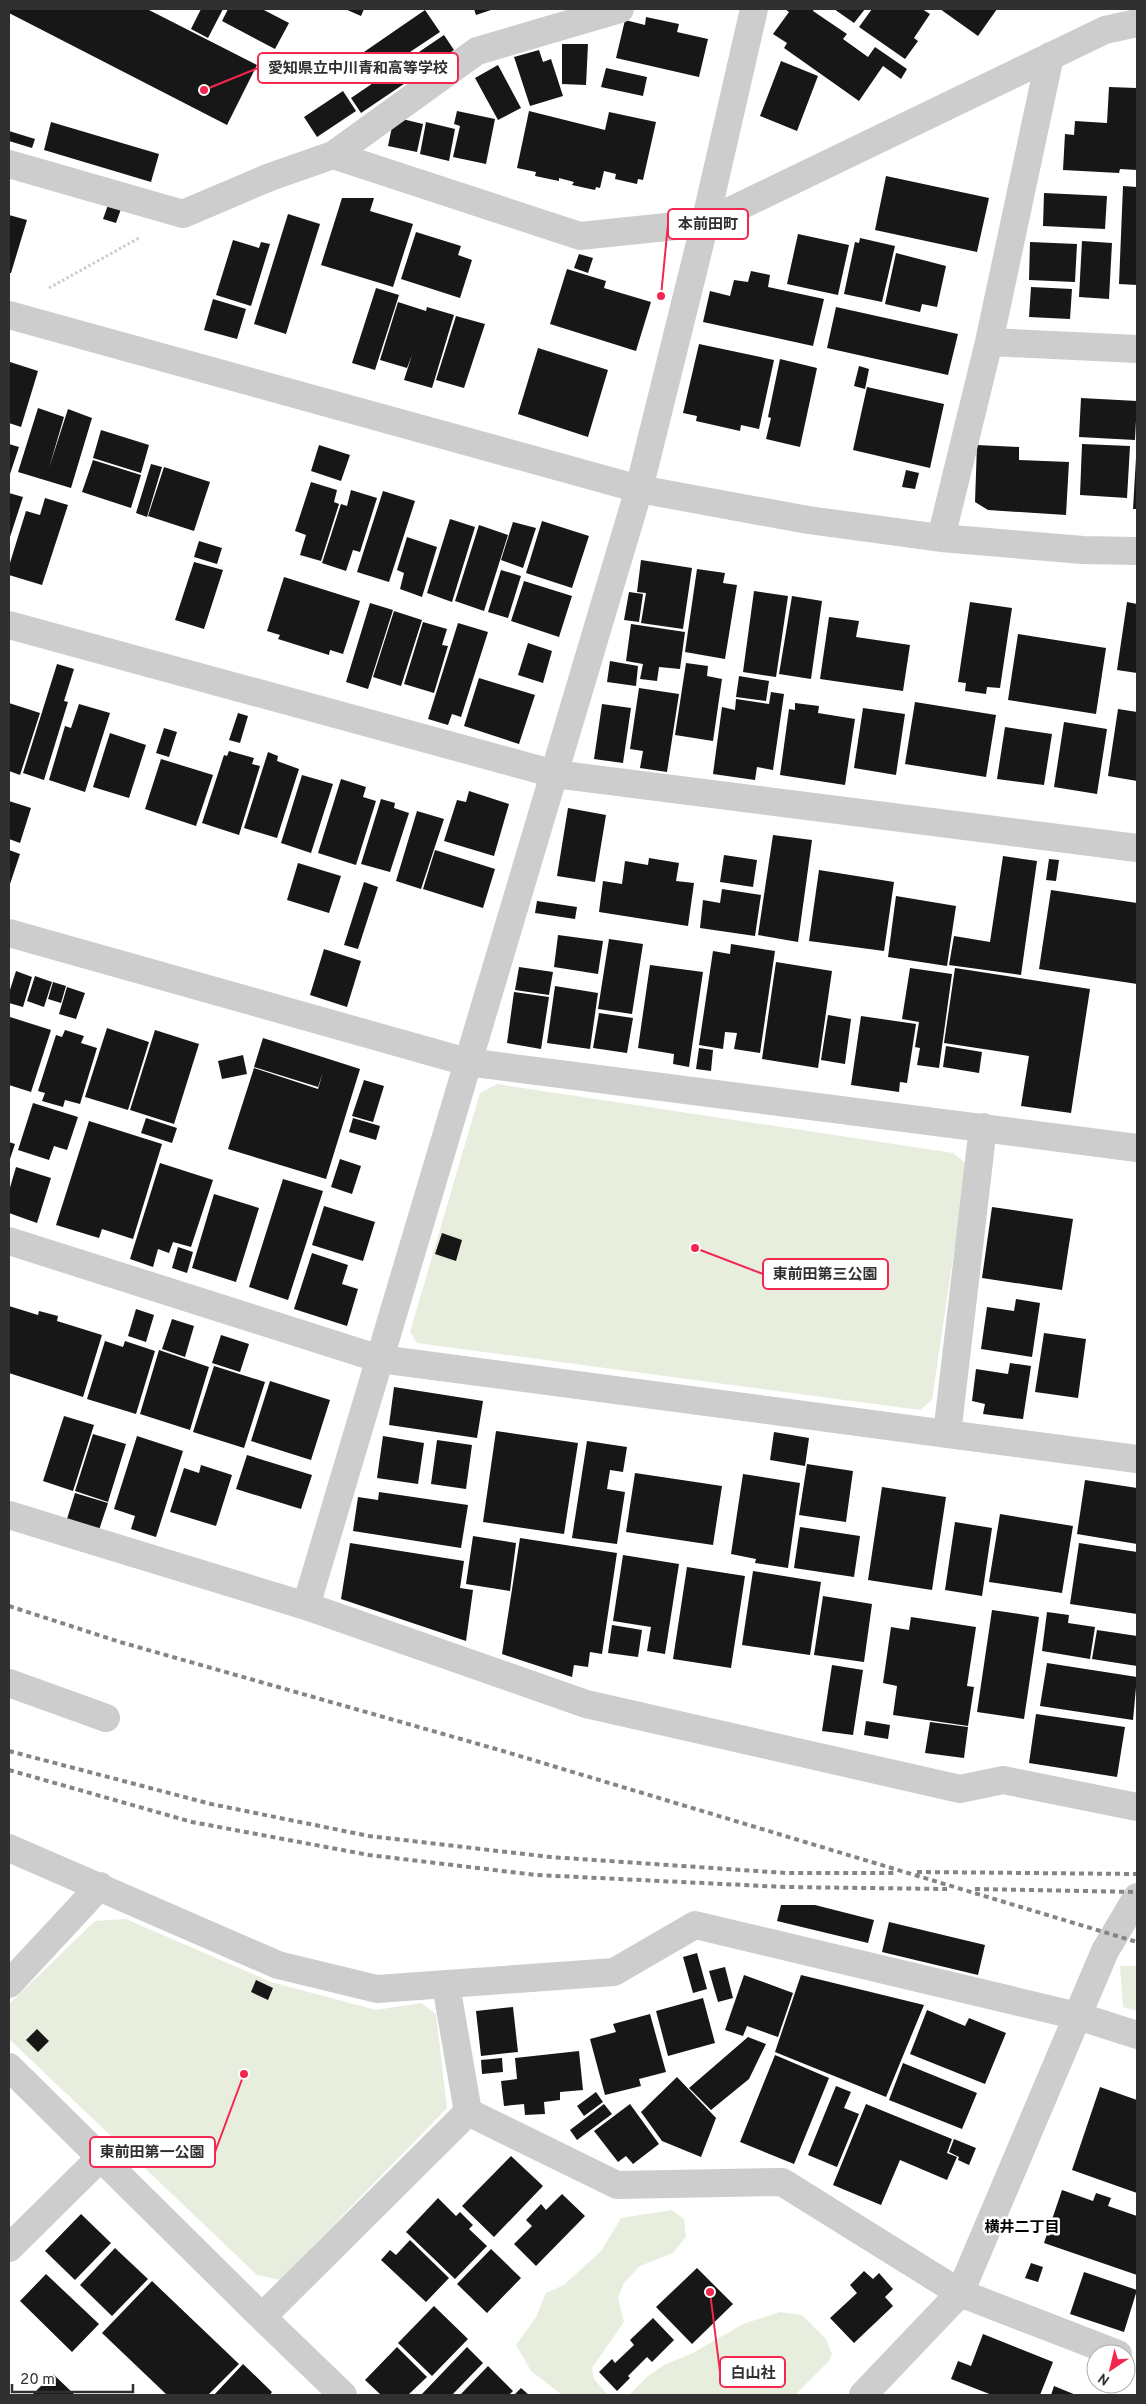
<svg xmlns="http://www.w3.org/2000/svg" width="1146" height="2404" viewBox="0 0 1146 2404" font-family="Overpass,'Noto Sans JP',sans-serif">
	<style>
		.green { fill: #e8eedd }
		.building { fill: #171717 }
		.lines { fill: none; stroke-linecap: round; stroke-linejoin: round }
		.path { stroke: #cdcdcd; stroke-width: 3; stroke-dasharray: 2.5 2.5; stroke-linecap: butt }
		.minor { stroke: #cdcdcd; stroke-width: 28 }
		.rail { stroke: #858585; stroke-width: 4; stroke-dasharray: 5 4; stroke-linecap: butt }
		.labels { text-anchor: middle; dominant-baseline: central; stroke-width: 5; stroke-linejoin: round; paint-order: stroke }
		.neighbourhood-label { font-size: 15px; font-weight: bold; fill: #000; stroke: #fff }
		.leader { fill: none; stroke: #f32650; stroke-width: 2 }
		.callout-dot { fill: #f32650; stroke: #fff; stroke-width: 2 }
		.callout { fill: #fff; stroke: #f32650; stroke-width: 2 }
		.callout-label { font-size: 15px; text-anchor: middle; font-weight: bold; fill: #303030 }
	</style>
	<rect width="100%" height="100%" fill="#fff"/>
	<path class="green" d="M497 1084 953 1153 967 1164 932 1400 920 1410 417 1343 410 1332 480 1093Z
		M126 1919 271 1982 376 2010 421 2003 436 2014 447 2108 280 2280 257 2275 9 2039V2004L95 1921Z
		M1120 1966H1137V2011L1123 2007Z
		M672 2210 684 2219 686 2237 673 2253 640 2266 624 2283 618 2298 624 2322 592 2368 594 2379 608 2395H562L531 2371 516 2345 536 2317 546 2293 564 2285 601 2251 621 2218Z
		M780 2312 802 2315 826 2339 832 2354 829 2361 795 2395H629L648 2376 664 2365 691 2354 743 2324Z"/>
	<path class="building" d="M9 9H147L257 65 227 125 9 13Z
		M201 9H223L208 38 191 29Z
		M228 9H262L289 23 275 49 222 21Z
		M345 9H364L361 16Z
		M474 9H494L476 15Z
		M785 9H814L813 11 847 34 843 39 868 57 875 47 907 69 901 79 883 66 859 101 784 48 787 43 773 34 789 12Z
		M834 9H865L854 23Z
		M872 9H922L930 14 914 38 918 41 905 59 859 27Z
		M940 9H997L978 36Z
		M425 10 440 32 362 84 348 63Z
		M646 17 679 24 677 32 708 39 699 77 616 58 625 20 645 25Z
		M444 35 454 50 361 113 351 98Z
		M562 44H588L586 85 562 84Z
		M539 50 543 62 551 59 563 96 530 106 514 57Z
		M781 61 818 76 797 131 760 116Z
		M498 65 521 108 498 120 475 78Z
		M606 68 647 77 643 96 601 87Z
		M1109 87 1137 88V170L1120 169 1119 173 1063 170 1065 134 1074 135 1075 121 1107 123Z
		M343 91 356 111 317 137 304 117Z
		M457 111 495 119 486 164 453 157 460 126 454 124Z
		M529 111 605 130 609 112 656 122 643 180 638 179 637 184 615 179 616 174 604 171 600 188 596 187 595 190 572 185 574 182 559 178V181L535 176 536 172 517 168Z
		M394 117 423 124 417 152 388 146Z
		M51 122 159 154 151 182 44 150Z
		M426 122 455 129 449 161 420 154Z
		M9 131 35 139 32 148 9 141Z
		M886 176 989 198 977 252 875 230Z
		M1123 186 1137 187V285L1119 284Z
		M1044 193 1107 196 1105 229 1043 226Z
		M342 198H374L370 211 413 224 393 287 321 265Z
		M108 205 121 209 116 223 103 219Z
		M288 214 320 224 286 334 254 324Z
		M9 215 27 220 11 273H9Z
		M416 232 461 246 458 255 472 260 460 298 401 279Z
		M798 234 849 245 838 295 787 284Z
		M860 238 895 246 882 302 844 294 855 242 859 243Z
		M233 240 259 248 261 242 270 244 251 306 216 295Z
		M1082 241 1112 243 1109 299 1079 297Z
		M1030 242 1077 244 1075 282 1029 280Z
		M896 253 946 266 937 307 922 304 920 312 885 304Z
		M579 254 593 258 588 273 574 268Z
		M567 269 606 281 604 288 651 302 636 351 550 324Z
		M751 271 770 275 768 287 824 299 813 346 703 322 710 291 730 296 734 280 748 282Z
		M1031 287 1072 289 1070 319 1029 317Z
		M376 288 399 295 375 370 352 363Z
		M213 299 246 309 237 339 204 330Z
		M398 302 426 311 427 307 454 315 432 388 404 380 412 355 407 368 380 360Z
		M836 307 958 334 948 375 827 348Z
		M456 316 485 324 464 388 436 380Z
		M699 344 774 360 759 429 741 425 740 431 696 421 697 416 683 413Z
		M538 348 608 370 588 437 518 414Z
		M780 359 817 368 800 447 766 439 771 418 768 417Z
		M10 362 38 371 21 427 9 423Z
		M859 366 869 369 865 389 854 386Z
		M867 387 944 404 930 468 853 450Z
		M1081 398 1137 401 1135 440 1079 437Z
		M38 408 64 417 49 468 68 409 92 418 71 488 18 472Z
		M101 430 149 445 141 473 93 458Z
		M9 444 19 447 9 477Z
		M1082 444 1130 446 1127 498 1080 495Z
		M319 445 350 455 341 481 311 471Z
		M977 445 1019 447V460L1069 462 1066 515 988 510 975 502Z
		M1136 458H1137V509H1133Z
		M93 460 141 475 131 508 82 492Z
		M151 464 162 467 147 517 136 513Z
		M164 467 210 482 194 531 148 516Z
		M906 470 919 473 915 489 902 487Z
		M311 482 337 490 334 502 339 504 321 561 300 555 306 535 295 531Z
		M351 490 377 498 360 552 353 550 346 571 322 563 341 504 347 506Z
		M383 491 415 501 389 582 357 572Z
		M9 493 23 497 9 540Z
		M45 498 68 505 42 585 9 575V566L26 511 40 515Z
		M450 519 475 527 452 602 427 593Z
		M542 521 589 536 572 588 526 573Z
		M513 522 536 528 523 568 501 560Z
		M479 525 508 535 484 611 455 601Z
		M407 537 437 547 422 597 400 589 404 573 397 570Z
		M199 541 222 548 217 564 194 557Z
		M641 560 692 568 683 629 641 623 646 593 637 592Z
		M194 562 223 570 204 629 175 620Z
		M697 569 725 573 723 583 737 585 725 659 685 652Z
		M501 570 521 576 508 618 488 612Z
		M284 577 360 601 343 654 330 650 329 655 278 639 280 635 267 631Z
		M524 581 572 596 559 637 511 621Z
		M754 591 788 596 776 677 743 672Z
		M629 592 643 594 639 622 624 620Z
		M792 596 822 601 811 679 779 674Z
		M970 602 1012 608 1000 688 987 687 986 694 965 691 966 683 958 682Z
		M1127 602 1137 604V673L1117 670Z
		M370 603 393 610 368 689 346 682Z
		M394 611 422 620 401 686 373 677Z
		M829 617 859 621 856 637 910 645 903 691 820 679Z
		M423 622 447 629 442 645 448 646 434 693 404 684Z
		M458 623 488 632 461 717 452 714 448 725 428 719Z
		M631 624 685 632 680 669 659 667 657 681 640 679 643 664 626 661Z
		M1018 634 1106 648 1096 714 1008 700Z
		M528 643 552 651 543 683 518 675Z
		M610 661 638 666 636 686 607 682Z
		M686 663 708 666 707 676 722 679 713 741 675 735Z
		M57 664 74 669 64 701 68 702 44 780 23 773Z
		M739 676 769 681 766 701 736 697Z
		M479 678 535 695 519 744 464 726Z
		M639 688 679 694 667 772 640 768 643 751 630 749Z
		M771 692 784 694 773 770 757 767 755 780 713 774 722 707 735 710 736 699 769 704Z
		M915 702 996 715 986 777 905 764Z
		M9 703 40 713 20 775 9 771Z
		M795 703 819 706 818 713 855 719 845 785 780 775 789 709 795 710Z
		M79 704 110 713 85 792 49 780 65 726 71 728Z
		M602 704 631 708 623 763 594 759Z
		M863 708 905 714 896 775 854 768Z
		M1118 709 1137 712V781L1108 776Z
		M238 713 248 716 240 743 229 740Z
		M1064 722 1107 729 1097 794 1054 787Z
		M1005 727 1052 734 1044 785 997 779Z
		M164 728 177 732 169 757 156 753Z
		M110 733 146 745 129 798 93 787Z
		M229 751 254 758 252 764 260 766 239 835 202 823 224 755 227 756Z
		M268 752 278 756 277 761 299 769 277 838 244 828Z
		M161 759 213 775 196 826 145 809Z
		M302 775 333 784 311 853 281 843Z
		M341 779 366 787 363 797 376 801 356 865 318 853Z
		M469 791 509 804 494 856 444 841 457 800 466 802Z
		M381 799 395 803 394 808 409 813 390 872 361 864Z
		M9 801 31 808 20 843 9 839Z
		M568 808 606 815 595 882 557 876Z
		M417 811 444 819 421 889 396 881Z
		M773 835 812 840 798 942 758 935Z
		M9 850 20 854 9 887Z
		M435 850 495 869 483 908 423 889Z
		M724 855 757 860 753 887 720 882Z
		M1003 856 1037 861 1021 975 949 965 954 936 990 942Z
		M649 858 679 863 676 881 694 883 688 926 599 912 603 881 622 884 625 861 648 865Z
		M1049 859 1059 860 1056 881 1046 880Z
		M298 863 341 876 329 913 287 900Z
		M819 870 894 882 884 951 809 941Z
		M364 882 378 887 358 949 344 945Z
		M722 889 761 895 755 936 700 928 703 900 720 903Z
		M1051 890 1137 903V984L1039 969Z
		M896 896 956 906 947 966 888 957Z
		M537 901 577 907 575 919 535 913Z
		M558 935 603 941 598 974 554 967Z
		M609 939 643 944 632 1014 598 1009Z
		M731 944 775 951 760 1053 734 1049 737 1033 725 1032 723 1049 699 1045 713 951 730 954Z
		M324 949 361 961 347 1007 310 995Z
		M776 962 832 971 818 1068 762 1059Z
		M650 965 703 972 689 1067 673 1064 674 1054 638 1048Z
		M519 967 553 972 549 995 515 990Z
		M910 968 952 974 939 1068 917 1065 920 1048 915 1047 919 1022 902 1019Z
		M955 968 1090 989 1071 1113 1021 1106 1029 1056 944 1043Z
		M16 971 32 977 23 1007 9 1003V993Z
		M35 976 52 982 44 1007 27 1001Z
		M53 982 66 986 61 1003 48 999Z
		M555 986 598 993 590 1049 547 1043Z
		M67 987 85 993 76 1019 59 1014Z
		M514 992 549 997 541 1049 507 1043Z
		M599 1013 633 1018 627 1053 593 1048Z
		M828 1015 851 1019 845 1064 821 1060Z
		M861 1016 916 1024 907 1083 900 1082 899 1092 851 1085Z
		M10 1017 51 1030 31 1092 9 1085Z
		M107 1028 149 1042 128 1110 85 1097Z
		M65 1030 84 1036 81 1043 97 1048 80 1104 65 1100 63 1107 42 1101 45 1093 38 1091 56 1035 62 1037Z
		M155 1030 199 1044 174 1124 130 1110Z
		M263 1038 360 1069 326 1179 228 1149 254 1068 318 1089 323 1072 318 1087 254 1067Z
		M946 1046 982 1052 979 1073 943 1067Z
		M699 1048 713 1050 711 1071 696 1069Z
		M243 1055 247 1074 222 1079 218 1061Z
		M364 1080 384 1086 373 1122 352 1116Z
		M33 1103 78 1117 67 1150 54 1146 49 1160 18 1150Z
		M146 1118 177 1128 172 1143 141 1133Z
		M353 1118 380 1126 376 1140 349 1132Z
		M89 1121 162 1144 133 1239 102 1229 99 1238 56 1225Z
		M9 1142 15 1144 9 1162Z
		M340 1159 361 1166 352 1194 331 1187Z
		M160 1163 213 1180 191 1247 173 1242 169 1253 158 1249 153 1267 130 1259Z
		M16 1167 51 1178 37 1223 9 1213V1191Z
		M283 1179 323 1191 288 1300 249 1287Z
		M214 1194 259 1208 236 1282 192 1268Z
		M324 1206 375 1222 363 1261 312 1245Z
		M992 1207 1073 1219 1062 1290 982 1278Z
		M442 1233 462 1240 456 1261 435 1254Z
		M178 1247 193 1252 187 1273 172 1268Z
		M312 1253 348 1265 342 1284 358 1289 347 1326 294 1309Z
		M1016 1299 1040 1303 1032 1357 981 1349 987 1307 1014 1311Z
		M9 1306 38 1315 39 1311 58 1316 57 1321 102 1335 83 1397 9 1373Z
		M136 1309 154 1315 146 1342 128 1336Z
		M172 1319 194 1326 185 1357 162 1349Z
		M1044 1333 1086 1339 1078 1398 1035 1392Z
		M221 1335 249 1344 240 1372 212 1363Z
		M105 1341 123 1347 125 1341 155 1351 136 1414 87 1399Z
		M159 1350 209 1367 190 1430 140 1414Z
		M1010 1363 1031 1366 1023 1419 983 1414 985 1404 972 1401 976 1369 1008 1374Z
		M214 1366 265 1382 244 1448 193 1432Z
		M270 1381 330 1400 311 1460 251 1441Z
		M394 1387 483 1401 477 1438 389 1425Z
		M64 1416 94 1425 73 1491 43 1481Z
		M496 1431 578 1443 564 1534 483 1522Z
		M774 1432 809 1438 805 1466 770 1460Z
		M93 1434 126 1444 108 1502 75 1491Z
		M137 1436 183 1451 156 1537 131 1529 135 1516 114 1509Z
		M383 1436 424 1443 418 1484 377 1478Z
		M437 1440 472 1445 466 1489 431 1484Z
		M587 1441 627 1447 623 1472 610 1470 607 1489 625 1492 617 1544 572 1538Z
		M247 1455 312 1475 301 1509 236 1489Z
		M807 1464 853 1471 846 1522 799 1515Z
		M201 1465 232 1475 216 1526 170 1512 184 1468 199 1473Z
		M635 1473 722 1486 713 1545 626 1532Z
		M743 1474 800 1483 788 1568 755 1563 756 1559 731 1554Z
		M1085 1480 1137 1488V1544L1077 1534Z
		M882 1487 946 1497 932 1590 868 1580Z
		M379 1492 468 1505 461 1548 353 1531 358 1497 378 1500Z
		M75 1493 108 1503 99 1530 67 1519Z
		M1000 1514 1073 1526 1062 1593 989 1582Z
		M955 1522 992 1528 982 1596 945 1590Z
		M800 1527 860 1536 854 1577 794 1568Z
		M473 1536 516 1543 510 1591 466 1584Z
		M520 1538 617 1553 602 1654 590 1652 588 1667 574 1665 572 1677 502 1654Z
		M350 1543 464 1561 460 1588 473 1590 466 1641 341 1599Z
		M1079 1543 1137 1552V1614L1070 1604Z
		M623 1555 679 1564 665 1654 647 1651 651 1627 613 1621Z
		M687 1567 745 1576 731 1668 673 1659Z
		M753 1571 821 1582 810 1655 742 1645Z
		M823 1596 872 1604 864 1662 814 1655Z
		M992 1610 1039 1617 1024 1719 977 1712Z
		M1047 1612 1069 1615 1068 1623 1095 1627 1090 1659 1042 1651Z
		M911 1617 976 1627 967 1686 974 1687 968 1726 893 1715 897 1686 883 1683 891 1627 909 1630Z
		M612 1625 642 1630 638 1657 608 1653Z
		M1097 1630 1137 1636V1666L1092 1659Z
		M1047 1663 1137 1677 1133 1720 1040 1706Z
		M832 1665 863 1670 853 1735 822 1731Z
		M1036 1714 1125 1727 1117 1777 1029 1763Z
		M866 1721 890 1725 888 1739 864 1735Z
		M930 1722 968 1727 964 1758 925 1753Z
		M781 1905H815L874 1920 868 1943 777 1921Z
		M889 1922 985 1945 978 1975 882 1952Z
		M697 1953 707 1989 693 1993 683 1957Z
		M725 1967 733 1998 718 2002 709 1971Z
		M744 1975 793 1993 778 2037 747 2026 743 2036 725 2030Z
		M801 1975 924 2005 886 2097 775 2052Z
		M256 1980 273 1988 268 2000 251 1992Z
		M703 1998 715 2043 668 2056 656 2011Z
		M513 2007 518 2052 481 2056 476 2011Z
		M927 2010 965 2026 969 2018 1006 2033 985 2084 910 2054Z
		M650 2014 666 2072 639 2079 641 2086 605 2095 590 2039 616 2032 613 2024Z
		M37 2029 49 2041 38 2052 26 2040Z
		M748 2037 766 2044 749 2079 711 2110 689 2088Z
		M579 2051 583 2090 560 2092V2100L544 2102 545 2114 525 2115 524 2104 504 2106 501 2081 517 2079 515 2058Z
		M775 2055 829 2078 794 2164 740 2142Z
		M502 2058 503 2072 482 2074 481 2060Z
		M903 2063 977 2093 962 2129 889 2100Z
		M677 2077 716 2118 701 2157 662 2141 641 2112Z
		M836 2086 851 2092 844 2108 859 2114 837 2167 808 2155Z
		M1100 2087 1137 2100V2193L1072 2170Z
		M596 2092 603 2102 584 2116 577 2106Z
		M604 2104 612 2114 577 2140 570 2130Z
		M630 2104 659 2144 633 2164 626 2156 618 2162 594 2131Z
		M866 2104 952 2139 947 2153 957 2157 947 2180 900 2160 881 2205 833 2185Z
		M954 2139 976 2148 969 2165 958 2160 959 2157 949 2152Z
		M511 2156 543 2186 494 2237 462 2206Z
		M1062 2190 1093 2201 1096 2193 1111 2198 1108 2206 1137 2216V2275L1044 2243Z
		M562 2194 585 2216 536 2266 514 2244 532 2226 526 2220 541 2204 546 2210Z
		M438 2198 456 2216 460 2212 473 2225 469 2229 487 2246 455 2279 406 2232Z
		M81 2214 111 2243 75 2280 45 2251Z
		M410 2240 449 2278 426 2302 381 2260 390 2250 396 2255Z
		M115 2248 148 2279 112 2316 80 2285Z
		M491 2249 521 2278 487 2313 457 2284Z
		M1031 2263 1043 2267 1038 2282 1025 2278Z
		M697 2268 733 2304 692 2344 656 2307Z
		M864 2271 873 2279 879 2273 893 2289 885 2297 893 2306 854 2343 830 2318 857 2293 850 2285Z
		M1084 2272 1137 2290 1124 2332 1070 2314Z
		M46 2274 99 2324 72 2352 20 2301Z
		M152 2281 239 2364 208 2395H167L102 2333Z
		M434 2306 468 2339 432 2376 398 2343Z
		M653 2318 674 2340 652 2362 647 2357 628 2376 630 2378 617 2391 599 2372 612 2359 615 2363 634 2345 630 2340Z
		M983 2334 1053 2362 1040 2395H992L951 2379 958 2361 971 2366Z
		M397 2347 427 2377 408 2395H381L365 2380Z
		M467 2347 483 2363 452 2395H421Z
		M243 2364 272 2392 270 2395H214Z
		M488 2366 513 2391 509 2395H460Z
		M53 2374 75 2395H32Z
		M1054 2386 1076 2395H1051Z
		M521 2388 529 2395H514Z"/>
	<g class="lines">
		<path class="path" d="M49 288 139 238"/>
		<path class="minor" d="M333 155 580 236 705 223 1105 30 1137 23
			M9 164 183 214 270 177 333 155 477 51 620 9
			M9 315 639 489 808 520 941 538 1083 550 1137 551
			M989 342 1137 349
			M941 538 989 342 1050 56
			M9 625 555 774 1137 848
			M9 933 467 1062 1137 1148
			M9 1241 380 1359 1137 1459
			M947 1434 983 1127
			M9 1515 306 1606 639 489 705 223 754 9
			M306 1606 586 1704 960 1789 1003 1780 1137 1807
			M9 1683 106 1718
			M9 1848 278 1965 377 1989 614 1972 695 1925 1078 2016 1137 2035
			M9 1984 100 1886
			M9 2067 262 2317 468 2112 446 1985
			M468 2112 617 2185 782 2182 960 2293 1118 2354
			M9 2248 100 2158
			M262 2317 343 2395
			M863 2395 960 2293 1105 1951 1137 1897"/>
		<path class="rail" d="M9 1606 120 1642 503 1751 1137 1942
			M9 1751 211 1804 369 1836 550 1857 786 1873H895
			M9 1770 192 1822 369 1855 536 1875 785 1887 947 1889
			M917 1872 1137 1874
			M975 1889 1137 1892"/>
	</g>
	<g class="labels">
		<g class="neighbourhood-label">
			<text x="1022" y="2228">横井二丁目</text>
		</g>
	</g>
	<path class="leader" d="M204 90L258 68M661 296L668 224M695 1248L763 1274M244 2074L215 2152M710 2292L720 2372"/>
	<g class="callout-dot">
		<circle cx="204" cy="90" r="5"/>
		<circle cx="661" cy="296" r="5"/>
		<circle cx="695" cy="1248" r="5"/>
		<circle cx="244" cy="2074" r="5"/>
		<circle cx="710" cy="2292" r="5"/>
	</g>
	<g class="callout">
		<rect x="258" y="53" width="200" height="30" rx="5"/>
		<rect x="668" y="209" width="80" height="30" rx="5"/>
		<rect x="763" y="1259" width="125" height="30" rx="5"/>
		<rect x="90" y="2137" width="125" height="30" rx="5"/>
		<rect x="720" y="2357" width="65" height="30" rx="5"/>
	</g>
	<g class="callout-label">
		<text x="358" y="73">愛知県立中川青和高等学校</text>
		<text x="708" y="229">本前田町</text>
		<text x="825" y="1279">東前田第三公園</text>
		<text x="152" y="2157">東前田第一公園</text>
		<text x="753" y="2378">白山社</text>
	</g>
	<rect width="1146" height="2404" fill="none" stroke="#303030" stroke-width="20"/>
	<g transform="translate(1111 2369) rotate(215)"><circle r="24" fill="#ffffff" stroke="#acacac"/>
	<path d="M0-4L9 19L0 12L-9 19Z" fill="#f32650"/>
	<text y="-8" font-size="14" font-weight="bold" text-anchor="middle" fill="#303030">N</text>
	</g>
	<path d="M12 2384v8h121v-8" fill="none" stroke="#303030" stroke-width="2.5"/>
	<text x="20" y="2384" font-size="15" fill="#303030" stroke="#ffffff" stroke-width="4" paint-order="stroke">20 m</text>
</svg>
